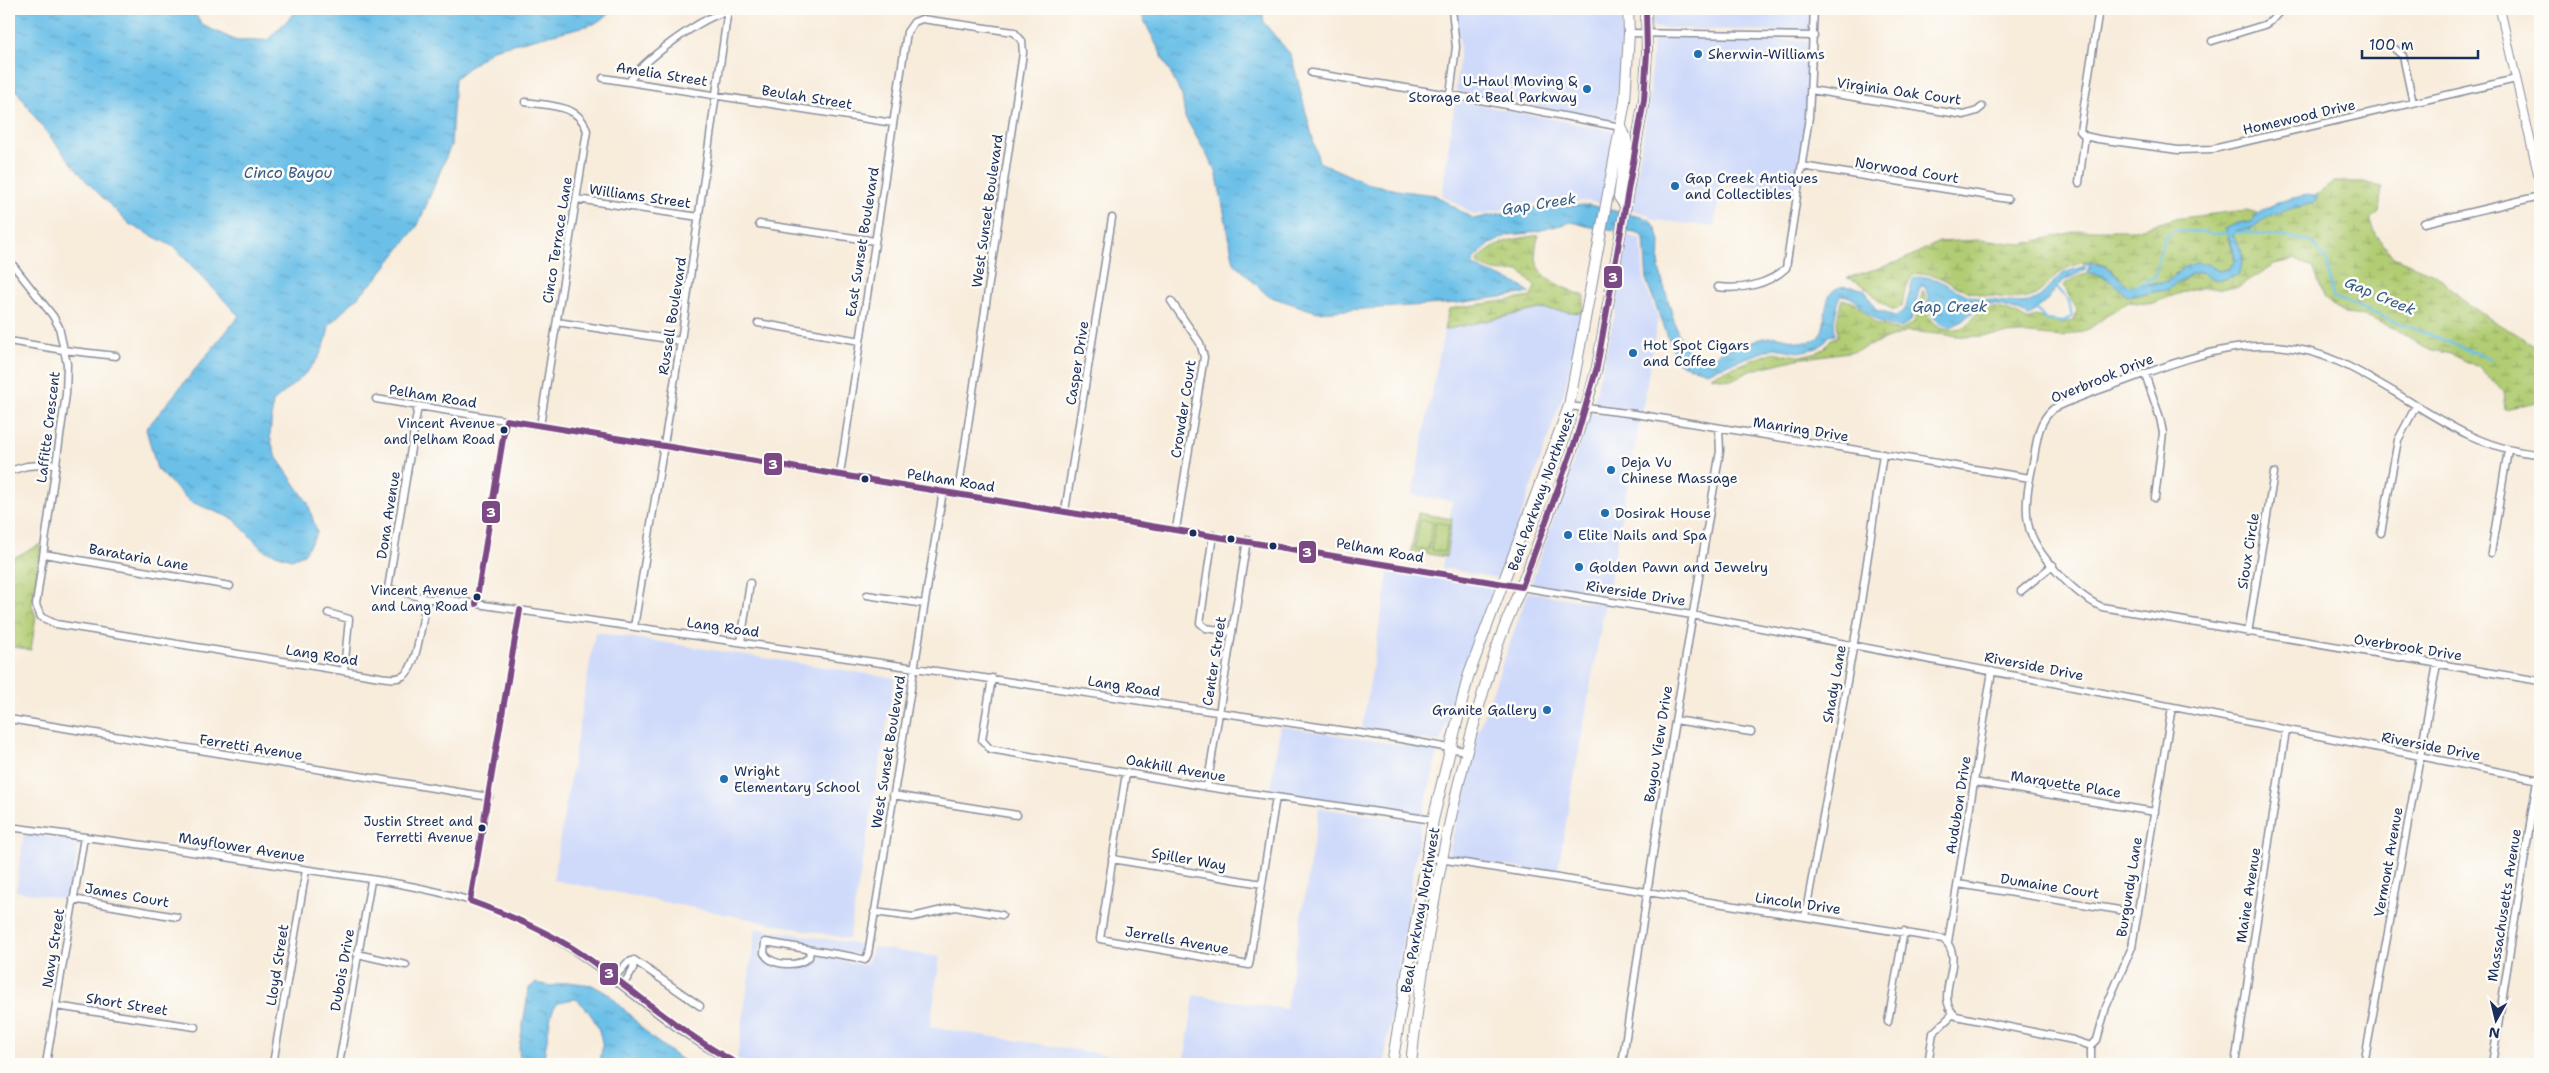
<svg xmlns="http://www.w3.org/2000/svg" width="2549" height="1073" viewBox="0 0 2549 1073" font-family="'Shantell Sans',sans-serif">
	<style>
		.built { fill: #cfdafa }
		.wetland { fill: url(#wetland-marsh); stroke: #667e68 }
		.park { fill: url(#park-crowns); stroke: #667e68 }
		.pitch { fill: #b1cc72; stroke: #667e68 }
		.water { fill: url(#water-ripples); stroke: #4478a3 }
		.lines { fill: none; stroke-linecap: round; stroke-linejoin: round }
		.stream { stroke: #6cc0e8; stroke-width: 2.5 }
		.minor-casing { stroke: #8a8e9c; stroke-width: 9 }
		.tertiary-casing { stroke: #8a8e9c; stroke-width: 10 }
		.primary-casing { stroke: #8a8e9c; stroke-width: 12 }
		.minor { stroke: #fff; stroke-width: 6 }
		.tertiary { stroke: #fff; stroke-width: 8 }
		.primary { stroke: #fff; stroke-width: 10 }
		.bus-1-casing { stroke: #fdfcf7; stroke-width: 10 }
		.bus-1 { stroke: #7b4984; stroke-width: 6 }
		.poi-dot { fill: #1f6fb2; stroke: #fdfcf7; stroke-width: 2 }
		.bus-dot { fill: #1b2f5e; stroke: #fdfcf7; stroke-width: 2 }
		.labels { text-anchor: middle; dominant-baseline: central; stroke-width: 5; stroke-linejoin: round; paint-order: stroke }
		.bus-label { font-size: 13px; fill: #1b2f5e; stroke: #fdfcf7; text-anchor: end }
		.poi-label { font-size: 14px; fill: #1b2f5e; stroke: #fdfcf7; text-anchor: start }
		.street-label { font-size: 14px; fill: #1b2f5e; stroke: #fdfcf7 }
		.water-label { font-size: 15px; font-style: italic; fill: #335a87; stroke: #fdfcf7 }
		.line-badge { stroke: #fdfcf7; stroke-width: 2 }
		.badge-label { font-size: 14px; text-anchor: middle; font-weight: bold; fill: #fff }
	</style>
	<defs>
		<pattern id="wetland-marsh" width="20" height="14" patternUnits="userSpaceOnUse" patternTransform="scale(1.25)"><rect width="20" height="14" fill="#b1cc72"/><path d="M1 5h8M5 5V1M11 12h8M15 12V8" fill="none" stroke="#8fa661"/></pattern>
		<pattern id="park-crowns" width="20" height="18" patternUnits="userSpaceOnUse" patternTransform="scale(1.25)"><rect width="20" height="18" fill="#b1cc72"/><path d="M2 6a3 3 0 1 1 6 0M12 15a3 3 0 1 1 6 0" fill="none" stroke="#8fa661"/></pattern>
		<pattern id="water-ripples" width="26" height="14" patternUnits="userSpaceOnUse" patternTransform="scale(1.25)"><rect width="26" height="14" fill="#6cc0e8"/><path d="M2 4q2-2 4 0t4 0M15 11q2-2 4 0t4 0" fill="none" stroke="#589cbf"/></pattern>
	</defs>
	<rect width="100%" height="100%" fill="#fdfcf7"/>
	<filter id="ink" filterUnits="userSpaceOnUse"><feTurbulence type="fractalNoise" baseFrequency=".02" numOctaves="2"/><feDisplacementMap in="SourceGraphic" scale="10" xChannelSelector="R" yChannelSelector="G"/><feConvolveMatrix kernelMatrix="1 2 1 2 8 2 1 2 1" color-interpolation-filters="sRGB"/></filter>
	<filter id="wash" filterUnits="userSpaceOnUse"><feTurbulence type="fractalNoise" baseFrequency=".0096" numOctaves="4" result="noise"/><feDisplacementMap in="SourceGraphic" scale="20" xChannelSelector="R" yChannelSelector="G"/><feGaussianBlur stdDeviation="1.12" result="paint"/><feColorMatrix in="noise" values="0 0 0 0 0 0 0 0 0 0 0 0 0 0 0 0 0 1.4 0 .05"/><feComposite in="paint" operator="in"/></filter>
	<g filter="url(#wash)">
		<rect width="100%" height="100%" fill="#f8ecdb"/>
		<path class="built" d="M1456 9H1621L1622 38 1615 122 1456 91 1460 47Z
			M1653 9H1810V32L1653 28Z
			M1653 37 1810 41 1805 117 1794 195 1721 182 1714 227 1655 220 1649 215 1632 210 1650 90Z
			M1455 100 1613 131 1602 204 1589 201 1528 204 1475 215 1442 195Z
			M1628 235 1641 240 1644 282 1658 318 1642 411 1593 405 1615 313Z
			M1540 309 1582 313 1564 392 1523 510 1497 578 1442 568 1452 501 1412 495 1444 330Z
			M1590 414 1640 420 1607 596 1531 584Z
			M1389 569 1494 586 1440 742 1362 729Z
			M1528 592 1605 605 1557 874 1448 857 1473 746Z
			M595 632 895 678 849 939 553 880Z
			M1280 726 1438 751 1423 814 1270 792Z
			M1319 808 1421 822 1384 1064H1184L1194 995 1286 1009Z
			M24 834 79 841 69 900 16 891Z
			M756 928 865 945 863 955 766 938 761 942V956L764 960 774 966 797 969 808 963 813 955 864 965 868 962 873 947 940 957 930 1027 1166 1064H748L737 1059Z"/>
		<path class="wetland" d="M2334 182H2363L2382 187 2379 212 2370 219 2376 234 2393 257 2436 275 2470 306 2540 349V401L2505 409 2503 391 2478 367 2451 354 2425 348 2396 329 2365 316 2344 314 2324 297 2314 269 2297 259 2274 264 2236 288 2192 289 2150 304 2129 302 2113 311 2089 329 2062 337 2019 333 1968 337 1907 331 1855 351 1797 359 1752 370 1731 380 1710 376 1774 352 1799 356 1818 352 1825 348 1830 340 1838 336 1837 320 1842 299 1856 303 1875 323 1900 331 1914 322 1923 290C1928 299 1924 311 1931 319 1938 329 1955 333 1966 325 1971 321 1974 315 1980 311 1992 302 2016 313 2027 320L2035 316 2060 323 2074 321 2077 310 2063 285C2092 265 2104 274 2127 296L2180 283 2191 274 2202 272 2238 275C2245 259 2243 250 2233 236L2236 231C2255 227 2256 222 2272 215 2286 209 2300 206 2315 203L2318 194Z
			M2246 210 2258 213 2252 222 2237 223 2227 238 2233 249 2235 262 2229 269 2219 271 2207 264 2176 273 2168 281 2129 287C2122 281 2114 270 2106 266 2083 257 2063 267 2048 284 2042 290 2035 298 2026 298 2011 299 1979 296 1965 290 1948 284 1930 267 1912 276L1905 290 1902 306 1895 310C1872 302 1873 285 1847 278L1901 261 1939 242 1979 240 2023 244 2082 230H2135L2173 219Z
			M1539 235C1525 273 1555 285 1585 296L1582 313 1540 309 1444 330 1449 309 1531 297 1535 287 1520 271C1500 272 1495 274 1477 263V260C1503 238 1508 241 1539 235Z"/>
		<path class="park" d="M1418 513 1452 519 1446 557 1411 551Z
			M41 544 32 606 36 616 31 650 9 646V560Z"/>
		<path class="pitch" d="M1420 520 1433 522 1428 550 1415 548Z
			M1436 522 1449 525 1444 552 1431 550Z"/>
		<path class="water" d="M9 9H192L202 25 237 41 267 40 299 9H617L594 24 493 49 455 78 451 145 418 225 375 280 329 325C325 363 300 378 273 402L270 436 275 455 308 503 317 533 304 554 291 559 263 550 234 519 189 501 157 469 146 429 239 316 174 247 129 224 87 182 43 128 9 80Z
			M1143 9H1262L1264 23 1291 55 1319 162 1366 183 1402 191 1435 195 1473 219 1528 208 1589 205 1649 219 1656 228 1660 241 1659 269 1677 331 1688 350 1704 362 1713 359 1727 345 1729 348C1746 348 1754 339 1769 337 1783 334 1800 347 1814 340 1837 329 1808 272 1865 290L1876 310 1895 316 1905 310 1913 279C1933 269 1958 296 1978 298 1988 300 2019 304 2028 302 2042 300 2050 284 2060 276 2067 270 2077 269 2085 266V270L2061 282 2047 300 2029 316C2017 311 2002 303 1986 305 1969 307 1956 342 1934 318 1926 309 1931 295 1924 286L1920 287 1911 320 1901 328C1892 326 1882 324 1875 319 1860 310 1859 296 1840 295L1834 320 1835 335 1829 336 1823 344 1817 348 1799 352 1774 348 1707 372 1678 363 1647 282 1644 237 1636 232 1590 227 1572 222 1530 233 1508 235 1489 245 1474 258 1473 265C1491 276 1516 279 1530 293L1457 303 1317 312 1268 296 1234 263 1216 171 1185 117 1182 96 1143 18Z
			M2318 194 2315 203 2293 208 2270 216 2252 228 2236 231 2233 236C2243 250 2245 259 2238 275 2225 279 2213 284 2202 272L2191 274 2167 290 2127 296C2114 284 2104 273 2087 273L2089 266 2083 263C2104 260 2115 274 2129 287L2168 281 2184 267 2196 263 2207 264 2219 271 2229 269 2235 261 2233 249 2225 229 2237 223 2252 222C2264 202 2297 196 2318 194Z
			M568 982 592 985 610 995 652 1038 687 1064 602 1063C599 1056 603 1051 602 1043 600 1026 589 1009 576 999 567 1000 557 1001 553 1010 548 1022 547 1048 542 1064H520L519 1048 529 988 536 983 552 986Z"/>
		<g class="lines">
			<path class="stream" d="M2127 285 2132 288 2155 277 2164 237 2177 230 2212 234 2247 232 2311 241 2327 261 2333 297 2491 359
				M2035 308 2046 320 2061 322 2072 317 2069 301 2056 286"/>
		</g>
	</g>
	<g filter="url(#ink)">
		<g class="lines">
			<g class="minor-casing">
				<path id="minor" d="M2099 9 2080 131 2085 136 2098 139 2178 150 2213 149 2516 79
					M1629 33 1814 36
					M2212 41 2264 25 2271 21 2282 9
					M2395 49 2403 56 2413 103
					M1311 73 1475 99 1621 127
					M603 78 893 123
					M629 82C642 61 704 15 727 12
					M1811 90 1964 115 1977 111 1982 107
					M1450 95 1456 47 1452 9
					M525 102C548 106 580 104 587 131L540 426
					M1802 166 2008 199
					M2079 183 2085 136
					M577 199 699 217
					M2424 223 2540 196
					M759 224 875 241
					M9 260 53 316 59 327 67 364 66 394 36 605 41 617 56 624 380 677C387 678 396 680 403 676 418 668 422 616 427 599
					M1718 287C1741 290 1768 285 1786 268L1809 117 1814 9
					M1171 301 1200 343 1204 357 1176 529
					M557 322 681 341
					M758 323 860 341
					M9 341 63 350 116 356
					M2145 374 2160 418 2163 433 2155 498
					M376 399 1692 615 2053 683 2540 780
					M418 406 388 588 427 599H443L1401 739 1465 751
					M1569 406 1635 414 2030 478
					M2540 454C2485 451 2441 421 2396 393 2377 382 2359 371 2339 362 2269 330 2206 351 2138 376 2110 387 2080 395 2053 409 2038 422 2037 439 2034 458 2030 478 2024 502 2028 523 2033 553 2075 595 2102 607L2540 681
					M9 471 27 466 56 464
					M840 474 907 32 914 22 922 19 1014 32 1022 41 1023 53 958 493
					M1065 511 1112 218
					M2381 533 2398 440 2416 406
					M1213 535 1200 623 1206 628 1231 632
					M2491 553 2508 450
					M44 554 230 586
					M2021 591 2053 565
					M867 595 924 604
					M476 604 506 420
					M328 613 349 619 344 671
					M634 627 681 341 728 9
					M2248 633 2274 473
					M741 642 750 583
					M992 678 982 740 990 749 1207 787 1433 820
					M9 719 489 797
					M1675 720 1751 732
					M1126 773 1100 939 1249 965 1276 797
					M1974 782 2155 812
					M1207 787 1247 540
					M893 795 1017 815
					M9 827C103 839 196 852 289 867 349 876 413 883 471 901 492 908 513 918 533 927 608 963 662 1029 738 1064
					M1427 857 1943 939C1969 959 1931 995 1956 1016L2073 1040 2091 1046
					M1112 859 1262 884
					M1958 884 2138 913
					M73 899 177 917
					M470 901 520 610
					M874 912 913 917 955 907 1002 915
					M1805 917 1860 609 1883 454
					M1948 942 1992 671
					M810 950 809 957C799 967 772 967 764 953L765 942 854 957 865 960 868 954 943 491
					M357 954 406 965
					M634 960 700 1006
					M614 978 627 963 634 960 633 969 623 985
					M56 1006 195 1027
					M1888 1022 1904 931
					M2091 1046 2097 1040 2106 1007 2132 947 2172 707
					M2091 1046V1064
					M46 1064 84 837
					M273 1064 306 870
					M339 1064 371 881
					M1622 1064 1654 847 1720 451 1719 428
					M1928 1064 1933 1033 1953 1014
					M2235 1064 2286 730
					M2364 1064 2437 664
					M2492 1064 2537 780"/>
			</g>
			<g class="tertiary-casing">
				<path id="tertiary" d="M2500 9 2540 182"/>
			</g>
			<g class="primary-casing">
				<path id="primary" d="M1621 127 1626 138V146L1619 197 1626 207
					M1392 1064 1433 820 1468 677 1569 406 1625 101 1629 33 1628 9
					M1411 1064C1426 923 1453 783 1497 647 1504 626 1514 605 1522 584 1550 513 1578 441 1597 367L1644 100 1647 52 1646 9"/>
			</g>
			<use href="#minor" class="minor"/>
			<use href="#tertiary" class="tertiary"/>
			<use href="#primary" class="primary"/>
			<g class="bus-1-casing">
				<path id="bus-1" d="M506 420 1522 587 1576 439 1597 367 1644 100 1647 52 1646 9
					M476 604 506 420
					M470 901C509 915 548 931 583 955 636 991 681 1034 738 1064
					M470 901 520 610"/>
			</g>
			<use href="#bus-1" class="bus-1"/>
		</g>
	</g>
	<g class="poi-dot">
		<circle cx="1698" cy="54" r="5"/>
		<circle cx="1587" cy="89" r="5"/>
		<circle cx="1675" cy="186" r="5"/>
		<circle cx="1633" cy="353" r="5"/>
		<circle cx="1611" cy="470" r="5"/>
		<circle cx="1605" cy="513" r="5"/>
		<circle cx="1568" cy="535" r="5"/>
		<circle cx="1579" cy="567" r="5"/>
		<circle cx="1547" cy="710" r="5"/>
		<circle cx="724" cy="779" r="5"/>
	</g>
	<g class="bus-dot">
		<circle cx="504" cy="430" r="4.5"/>
		<circle cx="865" cy="479" r="4.5"/>
		<circle cx="1193" cy="533" r="4.5"/>
		<circle cx="1231" cy="539" r="4.5"/>
		<circle cx="1273" cy="546" r="4.5"/>
		<circle cx="477" cy="597" r="4.5"/>
		<circle cx="482" cy="828" r="4.5"/>
	</g>
	<g class="labels">
		<g class="bus-label">
			<text x="495" y="423">Vincent Avenue<tspan x="495" dy="16">and Pelham Road</tspan></text>
			<text x="468" y="590">Vincent Avenue<tspan x="468" dy="16">and Lang Road</tspan></text>
			<text x="473" y="821">Justin Street and<tspan x="473" dy="16">Ferretti Avenue</tspan></text>
		</g>
		<g class="poi-label">
			<text x="1708" y="54">Sherwin-Williams</text>
			<text x="1577" y="81" text-anchor="end">U-Haul Moving &amp;<tspan x="1577" dy="16">Storage at Beal Parkway</tspan></text>
			<text x="1685" y="178">Gap Creek Antiques<tspan x="1685" dy="16">and Collectibles</tspan></text>
			<text x="1643" y="345">Hot Spot Cigars<tspan x="1643" dy="16">and Coffee</tspan></text>
			<text x="1621" y="462">Deja Vu<tspan x="1621" dy="16">Chinese Massage</tspan></text>
			<text x="1615" y="513">Dosirak House</text>
			<text x="1578" y="535">Elite Nails and Spa</text>
			<text x="1589" y="567">Golden Pawn and Jewelry</text>
			<text x="1537" y="710" text-anchor="end">Granite Gallery</text>
			<text x="734" y="771">Wright<tspan x="734" dy="16">Elementary School</tspan></text>
		</g>
		<g class="street-label">
			<text transform="translate(662 74) rotate(9)">Amelia Street</text>
			<text transform="translate(1899 91) rotate(8)">Virginia Oak Court</text>
			<text transform="translate(807 97) rotate(9)">Beulah Street</text>
			<text transform="translate(2299 117) rotate(-13)">Homewood Drive</text>
			<text transform="translate(1907 170) rotate(9)">Norwood Court</text>
			<text transform="translate(640 196) rotate(8)">Williams Street</text>
			<text transform="translate(987 211) rotate(-82)">West Sunset Boulevard</text>
			<text transform="translate(557 240) rotate(-81)">Cinco Terrace Lane</text>
			<text transform="translate(862 242) rotate(-81)">East Sunset Boulevard</text>
			<text transform="translate(672 316) rotate(-81)">Russell Boulevard</text>
			<text transform="translate(1077 363) rotate(-81)">Casper Drive</text>
			<text transform="translate(2102 378) rotate(-22)">Overbrook Drive</text>
			<text transform="translate(433 396) rotate(9)">Pelham Road</text>
			<text transform="translate(1183 409) rotate(-81)">Crowder Court</text>
			<text transform="translate(48 427) rotate(-83)">Laffitte Crescent</text>
			<text transform="translate(1801 429) rotate(9)">Manring Drive</text>
			<text transform="translate(951 480) rotate(9)">Pelham Road</text>
			<text transform="translate(1541 491) rotate(-70)">Beal Parkway Northwest</text>
			<text transform="translate(388 515) rotate(-81)">Dona Avenue</text>
			<text transform="translate(1380 550) rotate(10)">Pelham Road</text>
			<text transform="translate(2248 551) rotate(-81)">Sioux Circle</text>
			<text transform="translate(139 557) rotate(10)">Barataria Lane</text>
			<text transform="translate(1636 593) rotate(9)">Riverside Drive</text>
			<text transform="translate(723 627) rotate(8)">Lang Road</text>
			<text transform="translate(2408 647) rotate(9)">Overbrook Drive</text>
			<text transform="translate(322 655) rotate(9)">Lang Road</text>
			<text transform="translate(1214 661) rotate(-81)">Center Street</text>
			<text transform="translate(2034 666) rotate(11)">Riverside Drive</text>
			<text transform="translate(1834 684) rotate(-80)">Shady Lane</text>
			<text transform="translate(1124 686) rotate(9)">Lang Road</text>
			<text transform="translate(1658 744) rotate(-81)">Bayou View Drive</text>
			<text transform="translate(2431 746) rotate(11)">Riverside Drive</text>
			<text transform="translate(251 747) rotate(9)">Ferretti Avenue</text>
			<text transform="translate(888 752) rotate(-81)">West Sunset Boulevard</text>
			<text transform="translate(1176 768) rotate(10)">Oakhill Avenue</text>
			<text transform="translate(2066 784) rotate(9)">Marquette Place</text>
			<text transform="translate(1958 805) rotate(-81)">Audubon Drive</text>
			<text transform="translate(242 847) rotate(9)">Mayflower Avenue</text>
			<text transform="translate(1189 859) rotate(10)">Spiller Way</text>
			<text transform="translate(2388 862) rotate(-80)">Vermont Avenue</text>
			<text transform="translate(2050 886) rotate(9)">Dumaine Court</text>
			<text transform="translate(2129 887) rotate(-81)">Burgundy Lane</text>
			<text transform="translate(127 895) rotate(10)">James Court</text>
			<text transform="translate(2248 895) rotate(-81)">Maine Avenue</text>
			<text transform="translate(1798 903) rotate(8)">Lincoln Drive</text>
			<text transform="translate(2504 905) rotate(-81)">Massachusetts Avenue</text>
			<text transform="translate(1420 910) rotate(-80)">Beal Parkway Northwest</text>
			<text transform="translate(1177 940) rotate(10)">Jerrells Avenue</text>
			<text transform="translate(53 948) rotate(-81)">Navy Street</text>
			<text transform="translate(277 965) rotate(-81)">Lloyd Street</text>
			<text transform="translate(342 970) rotate(-80)">Dubois Drive</text>
			<text transform="translate(127 1004) rotate(9)">Short Street</text>
		</g>
		<g class="water-label">
			<text x="288" y="173">Cinco Bayou</text>
			<text transform="translate(1539 204) rotate(-9)">Gap Creek</text>
			<text transform="translate(2380 296) rotate(23)">Gap Creek</text>
			<text x="1950" y="307">Gap Creek</text>
		</g>
	</g>
	<g class="line-badge">
		<rect x="1603" y="265" width="20" height="24" rx="5" fill="#7b4984"/>
		<rect x="763" y="452" width="20" height="24" rx="5" fill="#7b4984"/>
		<rect x="481" y="500" width="20" height="24" rx="5" fill="#7b4984"/>
		<rect x="1298" y="540" width="19" height="24" rx="5" fill="#7b4984"/>
		<rect x="599" y="962" width="20" height="24" rx="5" fill="#7b4984"/>
	</g>
	<g class="badge-label">
		<text x="1613" y="282">3</text>
		<text x="773" y="469">3</text>
		<text x="491" y="517">3</text>
		<text x="1307" y="557">3</text>
		<text x="609" y="978">3</text>
	</g>
	<rect width="2549" height="1073" fill="none" stroke="#fdfcf7" stroke-width="30"/>
	<g transform="translate(2496 1020) rotate(188)" stroke="#fdfcf7" stroke-width="4" paint-order="stroke">
	<path d="M0-4L9 19L0 12L-9 19Z" fill="#1b2f5e"/>
	<text y="-8" font-size="14" font-weight="bold" text-anchor="middle" fill="#1b2f5e">N</text>
	</g>
	<path d="M2362 50v8h116v-8" fill="none" stroke="#1b2f5e" stroke-width="2.5"/>
	<text x="2369" y="50" font-size="15" fill="#1b2f5e" stroke="#fdfcf7" stroke-width="4" paint-order="stroke">100 m</text>
</svg>
